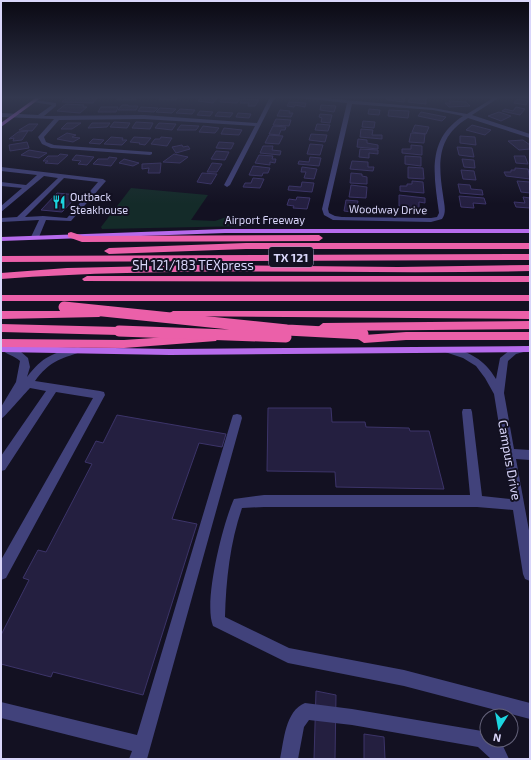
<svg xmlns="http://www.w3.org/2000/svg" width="531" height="760" viewBox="0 0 531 760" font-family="'Exo 2',sans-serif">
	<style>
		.green { fill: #142b29 }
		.building { fill: #241f40; stroke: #3c3469 }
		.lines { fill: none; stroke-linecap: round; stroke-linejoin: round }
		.minor { fill: #41427b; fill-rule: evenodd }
		.major { fill: #b66bec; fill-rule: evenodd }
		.highway { fill: #eb60a9; fill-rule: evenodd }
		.highway-bridge { stroke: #eb60a9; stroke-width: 11 }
		.labels { text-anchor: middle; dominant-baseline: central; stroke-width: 4; stroke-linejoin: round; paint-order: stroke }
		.far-poi-label { font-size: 11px; fill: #d9d6fa; stroke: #131122; text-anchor: start }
		.far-street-label { font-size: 11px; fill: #d9d6fa; stroke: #131122 }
		.shield { fill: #131122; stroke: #9e9bb9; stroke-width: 1 }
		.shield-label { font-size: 12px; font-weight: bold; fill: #d9d6fa }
		.street-label { font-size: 13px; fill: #d9d6fa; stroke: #131122 }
	</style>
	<rect width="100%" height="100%" fill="#131122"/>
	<path class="green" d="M131 188 208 195 191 220 215 221 232 215 248 226 102 229 101 227Z"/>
	<path class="building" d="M67 97 82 98 97 97 93 103 62 102Z
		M123 97H136L135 100H117L119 98Z
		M161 97H178L176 100 159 99Z
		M201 97H209L217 98 213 103 198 101Z
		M387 97H405L404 102 387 100Z
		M420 97 426 98V104L408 102 409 99Z
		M223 98 240 99 237 103 220 102Z
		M242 99 259 100 255 106H248L249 103H240Z
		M517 99 528 101 526 105 514 103Z
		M449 101 466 102 470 106 449 107 445 103H451Z
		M289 102 306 103 305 107 295 105 294 107 287 106Z
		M66 104 84 105 83 107H87L80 113 57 111Z
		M122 105H128V106H138L136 110H118Z
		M321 105 336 106 334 112 320 110Z
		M101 107H118L116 112H98Z
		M141 107 158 108 154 112 138 111Z
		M516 107 525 109 520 115 502 111 505 109 513 111Z
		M160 108 176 109 172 113 156 112Z
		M180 109 195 110 192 114 176 113Z
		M369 109 380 110 379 115 368 114Z
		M280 110 290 111 289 113H293L291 117 277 116Z
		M389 110 409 111 408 118 388 116Z
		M200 111 213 112 210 116 197 115Z
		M218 112 233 113 230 117 215 116Z
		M421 112 446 117 442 121 418 116Z
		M499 112 511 116 501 121 488 116Z
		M238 113 251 114 249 118 236 117Z
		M320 114 332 115 330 123 321 122 322 118 319 117Z
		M276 119 291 120 289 126 273 125Z
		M363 121 375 122 374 128 362 127Z
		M114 122 130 123 127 128 110 127Z
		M136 122 153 123 150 129 132 128Z
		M67 123H81L72 129H61Z
		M92 123H110L107 127 88 128Z
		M159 123 176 124 172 130 155 128Z
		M29 124H38L32 131 19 130Z
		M317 124 330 125 328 131 315 130Z
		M181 125 199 126 196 130H177Z
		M415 125 429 127 426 134 412 132Z
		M472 125 491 130 485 135 466 130Z
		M203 126 219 128 215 133 199 132Z
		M273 126 286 127 285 130H281L279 135 269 134Z
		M224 128 242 130 239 135 221 134Z
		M361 129 373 130 372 135H382V139L360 137Z
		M28 131 22 140 13 141 14 138 9 139 18 132Z
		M67 133 76 135 72 137 80 138 73 142 57 139Z
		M411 133 425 134 424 143 409 142Z
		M311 134 327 135 325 142 309 140Z
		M269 135 283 136 279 144 265 143Z
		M460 136 475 137 476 145 460 143Z
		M111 137 123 138 122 140H127L122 145 104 144Z
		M134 137 151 138 145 145 139 144 140 143 130 142Z
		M161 137 172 138 167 146 151 144 155 139H160Z
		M93 139 104 140 100 144 89 143Z
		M358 139 367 140V143L378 145V149L357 147Z
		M523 140 530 145V149L519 150 508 141Z
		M27 142 29 148 10 151 9 145Z
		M219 142 234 143 231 149 216 148Z
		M310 144 323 145 320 155 307 154Z
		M182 145 183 147 188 146 190 149 176 153 172 147Z
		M411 145 422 146V155L402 153V149H411Z
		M263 146H273L272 150 281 151 280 155 260 153Z
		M457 147 472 148 474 157 459 155Z
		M360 149 378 150V154L369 153V158L359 157Z
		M29 150 47 153 39 158 21 155Z
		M216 151 229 152 225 160 211 159Z
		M60 154 68 155 58 164 45 163 48 161H43L48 156H58Z
		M174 154 188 157 180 163 163 162Z
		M76 155 94 157 87 165 78 164 81 161 72 160Z
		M259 155 273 156 272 159H276L275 163 270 162V165L255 163Z
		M405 156 421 157V166L405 164Z
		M514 156H525L528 164 516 163Z
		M109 157 117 158 111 166 93 164 98 159H108Z
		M310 157 321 158 319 166 298 164 299 161 309 162Z
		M124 159 139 163 133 166 119 163Z
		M462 159 474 160 475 168 464 167Z
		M352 161 368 162V167H374L373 171 350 169Z
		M161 163 160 173H148L149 168 142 169V164Z
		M212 163 222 164 217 172H207Z
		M253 166 270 168 268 173H263L262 176 249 175Z
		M302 167 317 169 314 179 304 178 306 172H301Z
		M408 167 423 168 424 179 408 178Z
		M515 168 528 169 530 179 506 176 504 172H511V170H515Z
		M461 170 474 171 476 180 463 179Z
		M202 173 217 174 211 184 197 182Z
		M351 173 362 174V176L367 177V184L350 183Z
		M253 178 264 179 260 188 243 187 245 183H251Z
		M412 181 423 182 424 193 400 191V186H407V184H412Z
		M517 181 530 182V193L521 192Z
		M302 182 314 183 312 192 288 190 289 186 301 187Z
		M458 184 470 185 471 189 482 190 483 195 460 193Z
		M351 185 367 187 366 198 349 197Z
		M57 193 78 195 62 212 41 210Z
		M399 195 425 198V203L419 202V208L399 206Z
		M459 196 484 198 486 204 473 203 474 208 461 207Z
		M297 197 310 198 307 209 293 208 294 206 287 205 289 199 296 200Z
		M523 197 530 198V208L516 207 514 202 525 203Z
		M346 200 358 201 357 206 369 207V214L344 211Z
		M268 408H331L332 422H365L366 427 409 428 410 431H429L444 489 336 487 335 472 267 471Z
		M117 415 226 434 222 447 199 443 172 519 197 524 143 695 53 672 51 677 1 664V635L29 580 23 578 38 550 46 552 92 464 85 462 96 441 103 443Z
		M316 691 336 695 335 759H314Z
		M364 734 384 737 385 759H364Z"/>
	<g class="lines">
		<path class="minor" d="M270 97H275L230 185 227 187 224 185 255 126 144 119 59 120 44 137 46 142 54 145 152 152V154L150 155 51 148 42 144 38 137 54 119 1 117V113L38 115 52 105 33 102 35 100 56 103V106L44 116 144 115 257 123Z
			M291 97H313L433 108 467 114 495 97H500L472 115 530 134V138L468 118C437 137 438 162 443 195 444 204 447 212 442 219L431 222 333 220 324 215 322 209 347 103ZM352 104 433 110 463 116C426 140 434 175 439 213L437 217 431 218 342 217 335 216 329 213 328 209Z
			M1 167 103 179 106 181 71 221 46 220 39 237 35 239 31 237 39 220 1 222V218L17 217 58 178 44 176 1 212V206L22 188 1 186V182L26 185 37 175 1 171ZM64 178 98 182 67 218 43 216 25 217Z
			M6 346 20 351 28 358 30 367 27 377C43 356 53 353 78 347L81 348 83 350 81 352C59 359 49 362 35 381L100 391 104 392 105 395 6 578 1 580V560L93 398 56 392 5 470 1 471V456L46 391 30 388C25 393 4 418 1 419V407L16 382 20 361C15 356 5 354 1 349L3 347Z
			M524 346 527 347 529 349 527 351 516 354 508 361 504 393 514 449 530 450V460L516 459 530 536V581L525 579 523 574 513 510 477 507H264L242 508C230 543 226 580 225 617L289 648 404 670 530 703V719L404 686 288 663 213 626C203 602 223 523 234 499L264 495H470L462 412 463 409H471L472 412 482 496 511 499 494 394 485 378 476 366 463 358 445 352 443 350 448 347C470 352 484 359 496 379L500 358 510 350Z
			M237 414 241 415 242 418 147 759H129L132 751 1 718V702L137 735 232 418 233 415Z
			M305 703 352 709 482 731 487 733V740H496L503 746 509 759H491L478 747 352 725 309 720 304 727 298 759H280C284 741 285 711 305 703Z"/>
		<path class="major" d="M37 97H42L1 127V123Z
			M225 229H530V233H225L1 241V237Z
			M1 346 170 349 530 346V352L170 355 1 352Z"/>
		<path class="highway" d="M71 232 83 236 319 235 323 238 319 241 82 242 68 237V233Z
			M246 243H530V249H246L109 254 104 251 109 248Z
			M530 254V260L1 262V256Z
			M199 265 398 267 530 265V271C354 275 177 266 1 279V273L67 268Z
			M87 276H530V282L84 281 82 279Z
			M1 295H530V301H1Z
			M1 311H99L104 314 99 317 1 319Z
			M173 311H530V319L169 316 168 314Z
			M530 321V329L323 331 318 327 323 323Z
			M1 324 119 327 124 331 119 335 1 332Z
			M406 332H530V340H406L364 343 358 339 364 335Z
			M212 334 216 335 218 338 216 341 124 348 1 347V339L124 340Z"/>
		<path class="highway-bridge" d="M64 307 287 330 363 334
			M119 331 286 337"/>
	</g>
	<linearGradient id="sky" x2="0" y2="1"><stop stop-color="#0a0913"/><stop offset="0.48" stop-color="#33384f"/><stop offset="1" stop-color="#33384f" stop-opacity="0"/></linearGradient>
	<rect width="531" height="204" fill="url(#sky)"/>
	<defs>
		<g id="restaurant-bare" transform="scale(1.08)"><path d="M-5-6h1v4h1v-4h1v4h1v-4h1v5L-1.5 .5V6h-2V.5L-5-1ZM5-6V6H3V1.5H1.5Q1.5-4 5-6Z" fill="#1cd5e0" stroke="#131122" stroke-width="2.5" paint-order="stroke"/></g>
	</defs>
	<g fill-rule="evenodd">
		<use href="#restaurant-bare" x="59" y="202"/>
	</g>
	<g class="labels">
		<g class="far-poi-label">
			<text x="70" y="196">Outback<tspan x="70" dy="13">Steakhouse</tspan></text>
		</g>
		<g class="far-street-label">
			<text transform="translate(388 209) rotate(1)">Woodway Drive</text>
			<text x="265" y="219">Airport Freeway</text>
		</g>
		<rect class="shield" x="269" y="247" width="44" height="20" rx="3"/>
		<g class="shield-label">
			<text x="291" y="257">TX 121</text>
		</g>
		<g class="street-label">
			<text x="193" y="265">SH 121/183 TEXpress</text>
			<text transform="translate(510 460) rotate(80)">Campus Drive</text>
		</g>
	</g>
	<rect width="531" height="760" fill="none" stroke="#d9d6fa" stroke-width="4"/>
	<g transform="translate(499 728) rotate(191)"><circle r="19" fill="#131122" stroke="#626078"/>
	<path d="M0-3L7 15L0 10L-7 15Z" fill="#1cd5e0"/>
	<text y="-6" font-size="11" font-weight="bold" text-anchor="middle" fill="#d9d6fa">N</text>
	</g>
</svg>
